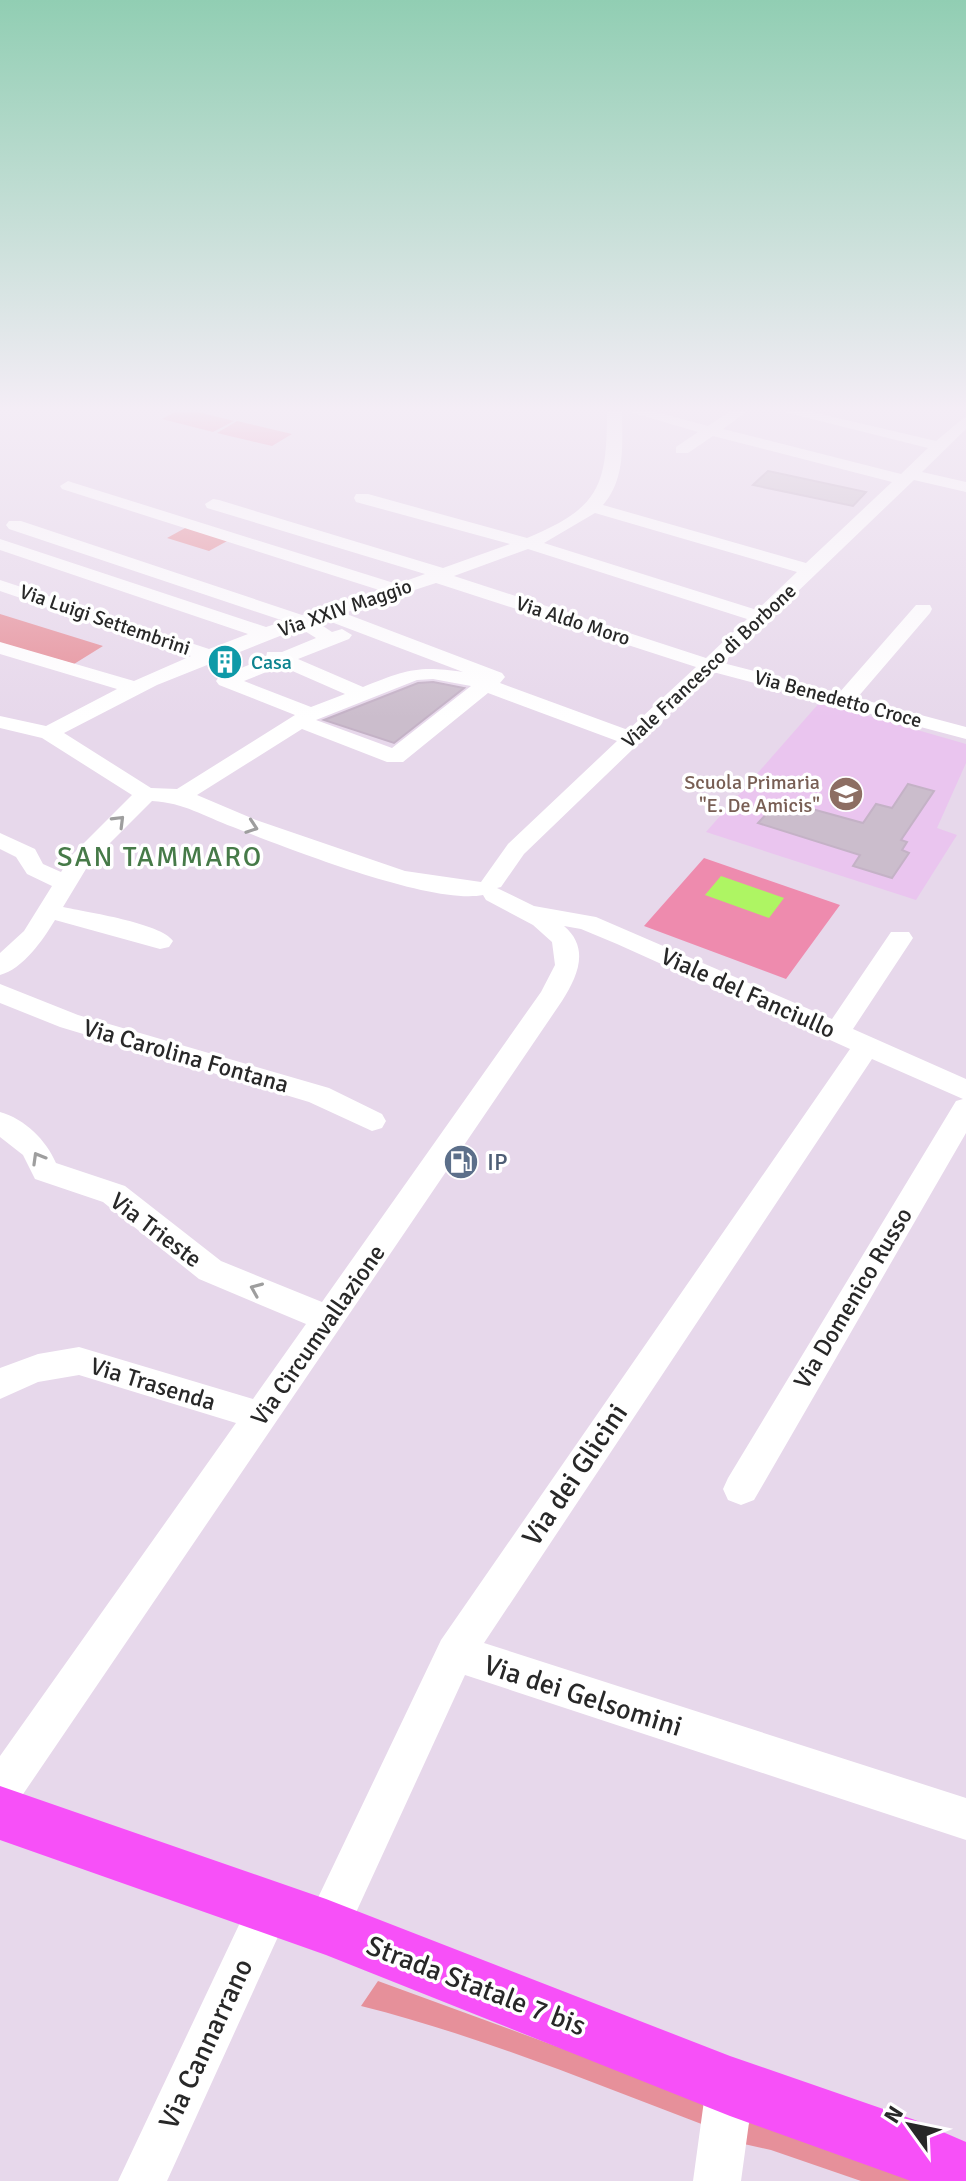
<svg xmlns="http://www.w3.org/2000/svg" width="966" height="2181" viewBox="0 0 966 2181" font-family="Signika,sans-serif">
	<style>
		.education { fill: #eac5ef }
		.green { fill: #e6909a }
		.pitch { fill: #ee8bae }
		.water { fill: #aef563 }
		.building { fill: #cbbdcc; stroke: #c4b2c6; stroke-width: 2 }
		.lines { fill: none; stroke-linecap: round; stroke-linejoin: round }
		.minor { fill: #fff; fill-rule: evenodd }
		.major { fill: #f750f8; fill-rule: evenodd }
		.oneway { stroke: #9e9e9e }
		.labels { text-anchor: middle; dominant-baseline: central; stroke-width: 7; stroke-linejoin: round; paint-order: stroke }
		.far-street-label { font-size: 20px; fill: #282828; stroke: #fff }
		.far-culture-label { font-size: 20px; fill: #0d838f; stroke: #fff; text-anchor: start }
		.far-education-label { font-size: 20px; fill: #785e54; stroke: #fff; text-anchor: end }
		.street-label { font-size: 24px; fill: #282828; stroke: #fff }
		.service-label { font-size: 24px; fill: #4e5e75; stroke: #fff; text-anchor: start }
		.quarter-label { font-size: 28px; letter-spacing: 2px; fill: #467a48; stroke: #fff }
		.near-street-label { font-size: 28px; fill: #282828; stroke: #fff }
	</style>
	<rect width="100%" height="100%" fill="#e7d8eb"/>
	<path class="education" d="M820 702 966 744V763L937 828 957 835 916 900 706 832Z"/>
	<path class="green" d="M187 527 229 540 209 551 167 538Z
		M0 614 103 646 74 664 0 643Z
		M378 1981 695 2097 706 2108 712 2128C596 2084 481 2036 361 2006Z
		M751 2121 915 2181H861L771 2150 735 2142Z"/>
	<path class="pitch" d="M175 412H198L234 421 213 432 162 419Z
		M237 421 292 434 272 446 217 433Z
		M704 858 840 905 786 979 644 926Z"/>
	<path class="water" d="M721 876 784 898 769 918 705 895Z"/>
	<path class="building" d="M768 471 866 492 853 506 753 485Z
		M433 682 464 688 394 743 324 720 418 683Z
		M908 784 934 791 901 840 907 842 902 850 909 853 892 878 853 866 860 855 758 823 772 808 794 804 863 823 876 804 892 808Z"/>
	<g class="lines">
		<path class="minor" d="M607 412H622C622 445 626 478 603 505L806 563 892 482 713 436 688 453H676V447L698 432 630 412H656L708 426 729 412H746L723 429 901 474 928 448 784 412H812L936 441 966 416V429L922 472 966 482V492L914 480 723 663 839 693 916 605H930L932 609 930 613 857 698 966 727V739L713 672 524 854 501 887 497 888 534 906 596 917 832 1019 891 932H909L913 938 853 1029 966 1079V1133L754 1500 741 1505 728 1500 723 1489 728 1478 956 1101 963 1099 872 1059 484 1643 966 1798V1840L465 1675 342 1943 326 1949 310 1943 304 1927 441 1640 850 1049 617 944 581 929 564 926C590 948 578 976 562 1001L15 1806 0 1812V1756L236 1423 79 1375 38 1382 0 1399V1368L38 1354 79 1347 253 1399 306 1324 199 1279 103 1202 35 1179 23 1155 0 1137V1112C25 1119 46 1140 56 1163L125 1186 221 1261 322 1302 541 992 555 965 552 942 533 925 486 900 483 895C431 905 287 848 233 827 203 816 185 803 152 801L89 864 63 907C86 912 161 923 173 941L169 947 160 949 55 920C43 940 23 969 0 975V953L24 931 52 886 27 874 16 857 0 849V833L35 849 43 864 61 872 72 855 132 795 42 738 0 728V716L46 726 117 689 0 654V642L134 681 191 656 0 591V580L209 649 248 634 0 550V539L266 627 284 621 9 529 6 525 9 521H21L302 615 379 590 62 489 60 486 68 481 74 483 397 584 425 574 207 508 205 504 213 499 219 500 443 568 510 544 356 502 354 498 356 494H368L527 538C599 508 607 487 607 412ZM595 513 797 572 757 610 544 543ZM528 549 747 619 706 658 454 576ZM436 583 696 667 628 730 500 683 505 677 502 673 344 613ZM326 620 463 672C418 665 405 670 363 687L298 659 349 639 352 635 342 629 332 632 317 622ZM300 628 316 638 282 652H267L266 658 219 677 216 681 219 685 295 715 177 789 151 788 64 733 157 685ZM281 666 345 694 311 707 244 681ZM433 679 471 686 392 748 316 720 417 680ZM488 693 617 741 508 844 481 882 405 871 256 820 197 795 302 729 387 762H403Z
			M0 984 78 1015 329 1088 382 1114 386 1121 382 1128 372 1131 309 1102 60 1027 0 1003Z
			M270 1884 285 1891 292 1906 167 2181H118L255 1891Z
			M730 2062 747 2069 754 2086 741 2181H693L706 2086 713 2069Z"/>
		<path class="major" d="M0 1786 326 1899 730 2056 915 2120 966 2142V2181H911L730 2116 326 1955 0 1840Z"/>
	</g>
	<defs><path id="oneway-chevron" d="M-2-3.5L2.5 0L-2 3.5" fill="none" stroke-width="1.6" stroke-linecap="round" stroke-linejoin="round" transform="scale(2)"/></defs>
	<g class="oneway">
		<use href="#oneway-chevron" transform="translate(119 821) rotate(-45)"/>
		<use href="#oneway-chevron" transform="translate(252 827) rotate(19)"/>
		<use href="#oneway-chevron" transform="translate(38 1158) rotate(-120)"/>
		<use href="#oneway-chevron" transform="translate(256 1289) rotate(-157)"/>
	</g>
	<linearGradient id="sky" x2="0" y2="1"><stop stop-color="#91ceb3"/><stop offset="0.57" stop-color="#f4edf6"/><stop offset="1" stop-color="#f4edf6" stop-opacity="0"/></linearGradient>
	<rect width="966" height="718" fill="url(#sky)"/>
	<defs>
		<g id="building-disc" transform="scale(1.8)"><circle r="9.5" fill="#0f9aa8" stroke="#fff"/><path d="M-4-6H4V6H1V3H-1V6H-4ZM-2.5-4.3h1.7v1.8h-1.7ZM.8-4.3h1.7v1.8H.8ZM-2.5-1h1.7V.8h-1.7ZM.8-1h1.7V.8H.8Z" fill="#fff"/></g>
		<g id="school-disc" transform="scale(1.8)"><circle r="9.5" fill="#8d6e63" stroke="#fff"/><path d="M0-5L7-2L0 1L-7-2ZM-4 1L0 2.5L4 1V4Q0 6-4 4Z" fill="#fff"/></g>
		<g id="fuel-disc" transform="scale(1.8)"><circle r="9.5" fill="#5c6f8a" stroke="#fff"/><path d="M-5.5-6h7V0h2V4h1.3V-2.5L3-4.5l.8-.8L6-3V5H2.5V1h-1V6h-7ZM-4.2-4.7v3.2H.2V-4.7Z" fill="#fff"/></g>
	</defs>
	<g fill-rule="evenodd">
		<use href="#building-disc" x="225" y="662"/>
		<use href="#school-disc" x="846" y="794"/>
		<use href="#fuel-disc" x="461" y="1162"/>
	</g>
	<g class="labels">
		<g class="far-street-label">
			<text transform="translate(345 608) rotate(-19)">Via XXIV Maggio</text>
			<text transform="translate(105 620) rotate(19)">Via Luigi Settembrini</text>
			<text transform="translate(573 621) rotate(18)">Via Aldo Moro</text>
			<text transform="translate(709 666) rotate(-43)">Viale Francesco di Borbone</text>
			<text transform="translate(838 699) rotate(15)">Via Benedetto Croce</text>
		</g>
		<g class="far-culture-label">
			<text x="251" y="662">Casa</text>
		</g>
		<g class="far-education-label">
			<text x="820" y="782">Scuola Primaria<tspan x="820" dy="23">"E. De Amicis"</tspan></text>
		</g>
		<g class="street-label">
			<text transform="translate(748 993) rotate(24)">Viale del Fanciullo</text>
			<text transform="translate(186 1056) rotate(16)">Via Carolina Fontana</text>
			<text transform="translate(156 1230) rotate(37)">Via Trieste</text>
			<text transform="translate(853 1298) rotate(-59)">Via Domenico Russo</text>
			<text transform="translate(318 1335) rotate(-55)">Via Circumvallazione</text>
			<text transform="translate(153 1384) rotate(17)">Via Trasenda</text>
		</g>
		<g class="service-label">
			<text x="487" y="1162">IP</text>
		</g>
		<g class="quarter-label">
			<text x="160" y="857">SAN TAMMARO</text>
		</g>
		<g class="near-street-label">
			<text transform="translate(575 1475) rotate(-56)">Via dei Glicini</text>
			<text transform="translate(583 1696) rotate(18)">Via dei Gelsomini</text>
			<text transform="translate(476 1986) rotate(21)">Strada Statale 7 bis</text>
			<text transform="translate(206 2044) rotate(-65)">Via Cannarrano</text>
		</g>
	</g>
	<g transform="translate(910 2125) rotate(303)" stroke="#ffffff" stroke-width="6" paint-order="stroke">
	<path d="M0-6L14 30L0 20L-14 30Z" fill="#282828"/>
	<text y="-12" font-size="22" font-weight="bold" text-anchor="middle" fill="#282828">N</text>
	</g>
</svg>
